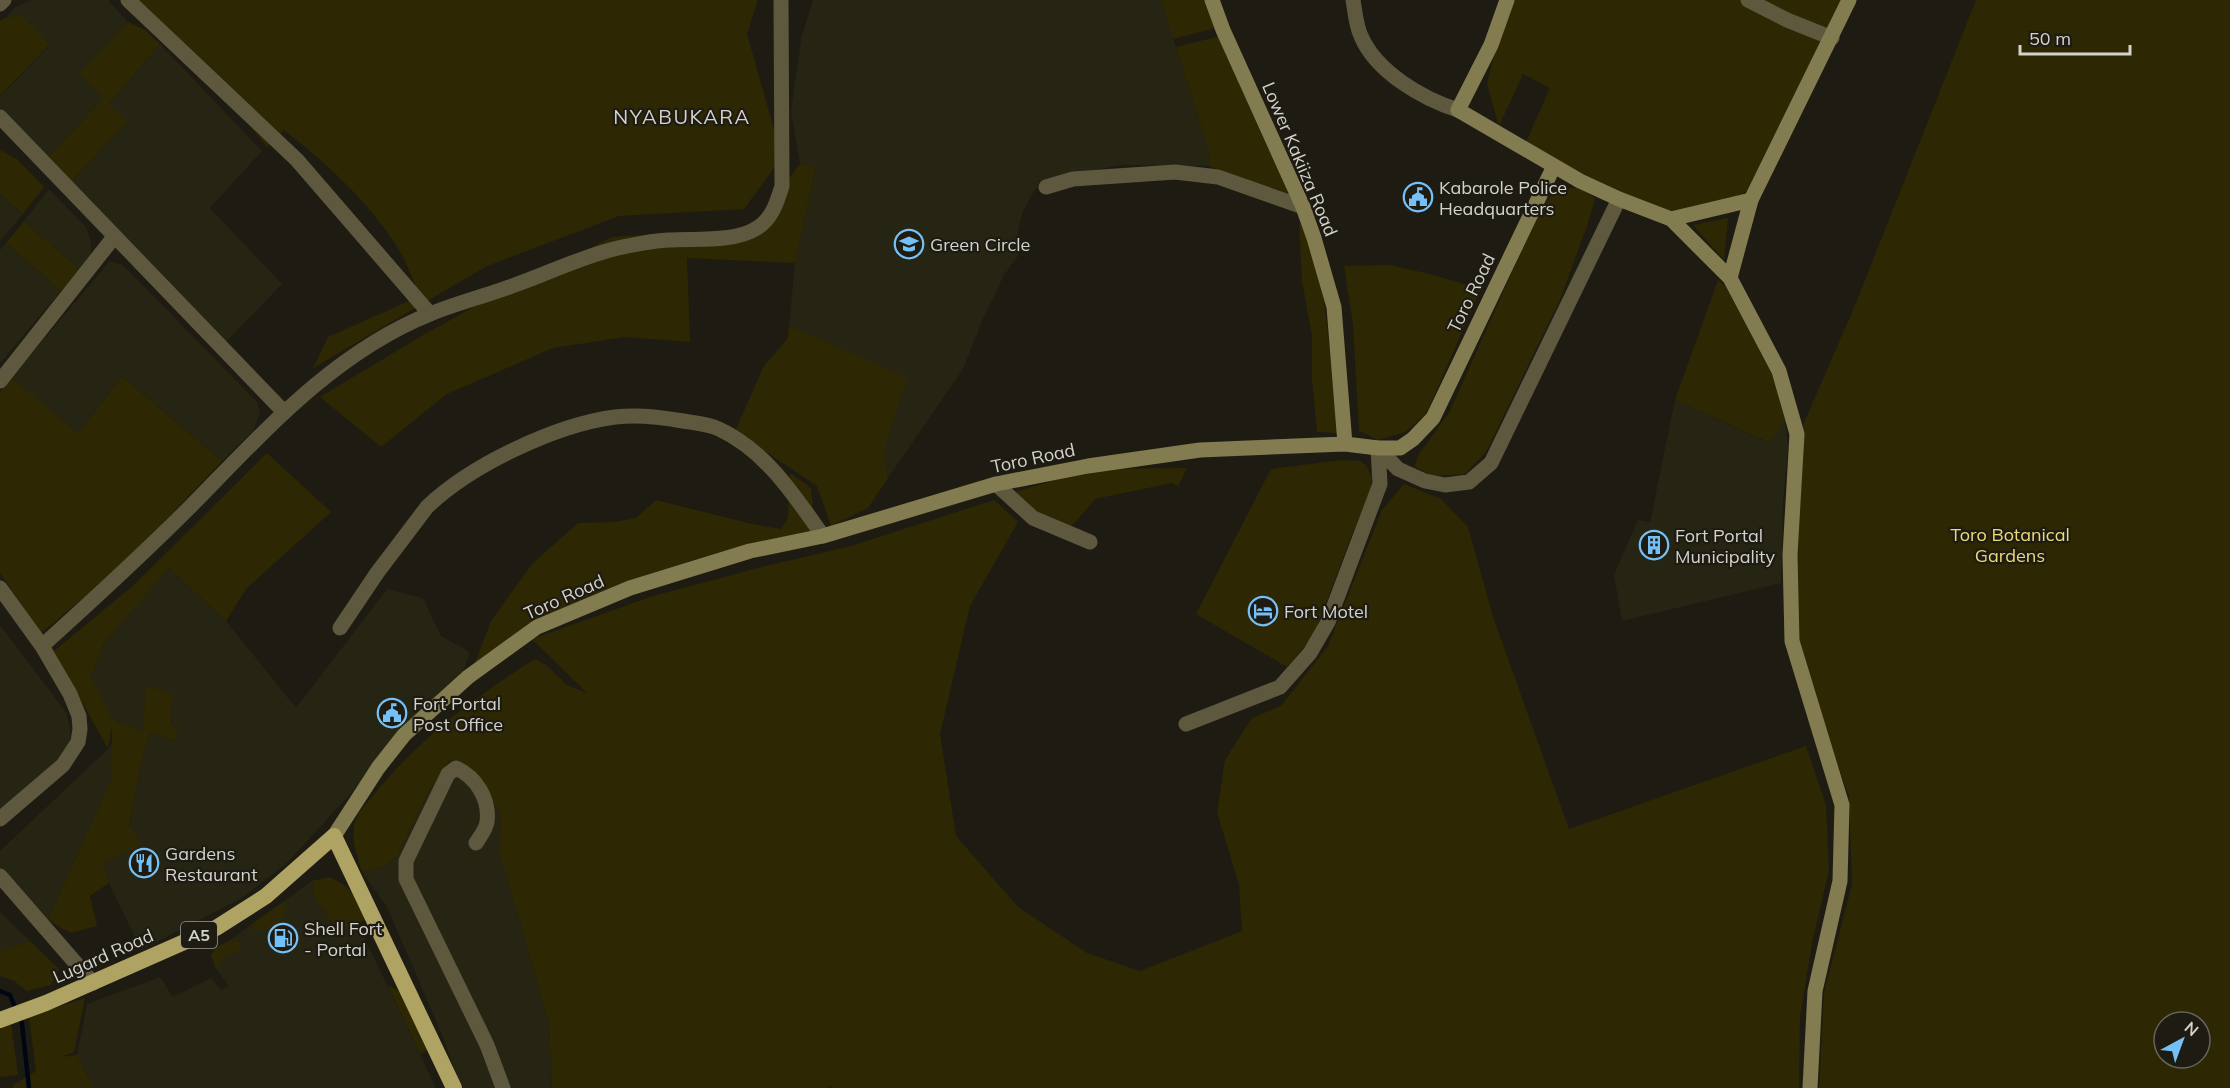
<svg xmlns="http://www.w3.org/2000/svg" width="2230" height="1088" viewBox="0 0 2230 1088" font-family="Mulish,sans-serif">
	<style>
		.built { fill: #262413 }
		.green { fill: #2d2703; fill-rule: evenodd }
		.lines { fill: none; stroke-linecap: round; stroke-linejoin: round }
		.stream { stroke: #000713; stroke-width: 4.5 }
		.minor { stroke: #5e593e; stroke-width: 15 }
		.secondary { stroke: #837c50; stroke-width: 15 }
		.trunk { stroke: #aea363; stroke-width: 16 }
		.labels { text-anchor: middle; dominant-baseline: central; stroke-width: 4.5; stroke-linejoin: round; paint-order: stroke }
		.shield { fill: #1e1c12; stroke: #9d9b94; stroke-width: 1.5 }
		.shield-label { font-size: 16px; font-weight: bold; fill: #d3d2cc }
		.street-label { font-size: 18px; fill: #d3d2cc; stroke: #1e1c12 }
		.poi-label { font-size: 18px; fill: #d3d2cc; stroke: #1e1c12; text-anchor: start }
		.park-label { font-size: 18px; fill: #ecda77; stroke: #1e1c12 }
		.neighbourhood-label { font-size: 20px; letter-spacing: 1.5px; fill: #d3d2cc; stroke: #1e1c12 }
	</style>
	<rect width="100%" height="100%" fill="#1e1c12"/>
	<path class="built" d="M31 0H108L128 22 80 74 103 98 46 160 0 116V97L50 45 21 15 6 17 14 8Z
		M813 0H1161L1210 155 1209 166 1121 165 1040 181 1023 211 1018 232V256L1004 275 982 321 963 369 888 478 884 453 906 377 789 326 795 263 816 168 800 164 791 112 802 35Z
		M160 44 262 151 210 208 282 284 223 345 68 185 126 123 109 104Z
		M49 189 85 226 91 240V254L79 269 24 221Z
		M0 194 23 214 0 241Z
		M6 243 61 291 0 363V250Z
		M110 261 122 265 130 272 257 402 260 413 253 431 222 461 122 376 78 433 11 378Z
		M1675 400 1769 443 1785 421 1788 447 1783 502 1781 583 1622 621 1614 575 1638 520 1650 522Z
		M168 567 226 621 296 708 387 589 423 598 441 636 467 650 469 654 463 672 400 733 353 791 287 863 242 898 141 950 109 883 103 864 129 827 144 751 151 732 175 741 171 724 173 695 143 731 112 719 91 677 104 643Z
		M0 625 66 712 70 729V747L62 760 0 812Z
		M112 743V777L48 920 0 875V851L108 749Z
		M451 759 463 766 490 802 500 811 499 851 549 1023 552 1088H461L443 1037 387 907 362 872 382 867 396 858 429 791Z
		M312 881 315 899 339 933 358 924 436 1088H94L77 1055 87 1004 160 977 173 997 211 978 221 990 229 986 216 969 211 956 215 948 227 942Z
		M0 912 30 941 0 951Z"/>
	<path class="green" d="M121 0H758L747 34 780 150 776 165 744 209 619 216 487 266 313 368 328 337 420 296C412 279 406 260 396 245 366 199 327 164 284 130L267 147 244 118Z
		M1161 0H1205L1215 28 1173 39Z
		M1515 0H1845L1758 182 1726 208 1671 214 1607 188 1525 144 1550 88 1523 74 1499 126 1487 84 1503 20Z
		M1976 0H2230V1088H1819L1824 993 1852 884 1849 796 1793 642 1797 439 1856 303ZM2164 1022H2200V1058H2164Z
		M21 15 50 44 0 96V21L6 17Z
		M128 22 145 30 160 44 109 104 127 122 68 185 46 160 103 98 79 74Z
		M1220 36 1292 198 1209 166 1210 155 1176 47Z
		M0 150 18 160 44 187 23 214 0 194Z
		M800 164 816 167 795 263 687 258 690 342 625 337 553 348 447 394 381 447 320 397 425 334 499 293 612 237 750 229Z
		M1560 188H1584L1595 199 1588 223 1560 300 1486 452 1465 474 1432 476 1414 466 1419 454 1449 413 1542 205Z
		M1728 218 1724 260 1693 225Z
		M24 221 79 269 61 291 6 243Z
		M1299 222 1306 231 1324 300 1339 430 1336 433 1317 432 1312 380V336L1302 281Z
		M1389 265 1430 274 1481 289 1426 414 1405 432 1378 440 1359 431 1353 324 1344 266Z
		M1718 280 1726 287 1774 378 1785 421 1770 443 1675 400Z
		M789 326 907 377 884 453 888 478 868 508 831 526 817 486 735 431 764 366 788 338Z
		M122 376 222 461 121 567 41 633 0 573V392L11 377 78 433Z
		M267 453 331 512 246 589 226 621 169 568 104 643 91 677 112 719 143 731 146 686 173 694 171 724 178 730 175 741 151 732 144 751 129 826 142 844 103 864 109 883 90 896 97 926 70 933 48 920 112 777V725L108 749 54 651 135 584Z
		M1341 460 1360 461 1366 465 1372 477 1370 492 1349 542 1314 635 1287 667 1196 614 1271 469Z
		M1187 468 1178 486 1172 483 1095 499 1065 534 1005 495 1092 469Z
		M790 473 811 488 816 538 648 585 538 629 473 668 491 621 532 564 578 523 615 522 636 518 656 500 752 524 781 529 788 518Z
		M1404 484 1441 499 1468 527 1493 617 1569 829 1806 746 1826 805 1829 870 1812 943 1800 1018 1799 1088H832L830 1085 829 1088H552L549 1023 499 851 500 811C482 795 472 772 451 759L429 791 396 858 382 867 362 872C357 855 350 839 355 822 358 811 369 801 376 792 420 738 476 696 535 659L546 665 567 685 587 693 532 639 653 596 770 565 851 546 994 500 1018 522 970 606 940 734 956 836 1018 907 1087 953 1140 971 1242 931 1239 884 1217 813 1225 760 1252 718 1281 706 1328 646 1382 510Z
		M330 877C351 887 358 898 369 918L339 933 315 899 312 881Z
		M282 903 288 908C280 926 270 931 251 930L256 921Z
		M30 941 59 969 51 985 27 991 14 981 0 976V951Z
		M227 942H240L241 950 224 957 216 969 211 956 215 948Z
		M388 986C413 992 421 1029 430 1049L420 1054Z
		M85 998 74 1052 61 1057 77 1055 94 1088H13L12 1086 36 1071 29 1017Z
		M11 1023 18 1075 0 1077V1028Z"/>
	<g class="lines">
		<path class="stream" d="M0 991 10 995 16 1010
			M20 1017 22 1024 29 1088"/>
		<path class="minor" d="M128 0 297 160 430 314
			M1353 0C1355 11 1356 26 1361 36 1376 72 1423 99 1458 110
			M1748 0 1787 20 1832 38
			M0 4 4 0
			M0 117 284 412
			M1046 187 1073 179 1175 172 1218 177 1303 207
			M0 381 114 237
			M1378 448 1398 469 1425 481 1445 485 1469 482 1491 463 1619 199
			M996 484 1033 518 1090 542
			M0 588 42 646 70 694 79 716 80 729 78 742 63 765 0 819
			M340 628 377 573 427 507C471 465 555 425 615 417 638 414 661 417 683 421 695 423 708 424 719 429 766 451 794 495 823 536
			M42 646C93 600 143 554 191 506 263 433 333 353 430 314 457 303 485 296 512 286 547 274 578 258 614 249 631 245 650 241 668 240 694 238 734 243 757 228 772 219 777 202 782 186L781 0
			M1186 724 1280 687 1310 653 1328 622 1380 484 1378 448
			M476 843C480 837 486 829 487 822 490 799 476 777 456 768L448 774 406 861V879L487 1045 503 1088
			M0 876 93 983"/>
		<path class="secondary" d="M1212 0 1223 30 1303 207 1314 238 1334 307 1345 444
			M1507 0 1491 45 1458 110 1580 181 1619 199 1671 219 1730 278 1779 371 1797 434 1790 555 1792 641 1842 805 1840 881 1815 991 1810 1088
			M1671 219 1751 200
			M1730 278 1751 200 1849 0
			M334 836 378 768 404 735 468 677 537 627 630 588 750 551 823 536 996 484 1088 466 1200 450 1345 444 1378 448H1400L1413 439 1433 418 1554 166"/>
		<path class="trunk" d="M0 1020 46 1003 216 928 266 896 334 836 454 1088"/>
	</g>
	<defs>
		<g id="civic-ring" transform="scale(1.5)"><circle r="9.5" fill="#1e1c12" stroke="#75c0f6" stroke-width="1.5"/><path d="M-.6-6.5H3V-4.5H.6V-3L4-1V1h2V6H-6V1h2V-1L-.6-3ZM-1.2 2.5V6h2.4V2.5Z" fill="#75c0f6"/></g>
		<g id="school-ring" transform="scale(1.5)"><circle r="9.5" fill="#1e1c12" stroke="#75c0f6" stroke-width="1.5"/><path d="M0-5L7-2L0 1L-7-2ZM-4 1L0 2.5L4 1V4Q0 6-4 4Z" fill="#75c0f6"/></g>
		<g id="building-ring" transform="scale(1.5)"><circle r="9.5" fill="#1e1c12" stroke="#75c0f6" stroke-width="1.5"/><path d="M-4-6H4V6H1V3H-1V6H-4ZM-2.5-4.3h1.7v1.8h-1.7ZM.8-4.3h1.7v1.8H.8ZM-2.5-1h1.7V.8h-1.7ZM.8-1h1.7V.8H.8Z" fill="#75c0f6"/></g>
		<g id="hotel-ring" transform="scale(1.5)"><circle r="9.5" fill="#1e1c12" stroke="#75c0f6" stroke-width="1.5"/><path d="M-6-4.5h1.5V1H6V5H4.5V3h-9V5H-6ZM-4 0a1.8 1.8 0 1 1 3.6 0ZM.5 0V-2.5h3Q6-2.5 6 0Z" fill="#75c0f6"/></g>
		<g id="restaurant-ring" transform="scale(1.5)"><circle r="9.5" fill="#1e1c12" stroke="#75c0f6" stroke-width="1.5"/><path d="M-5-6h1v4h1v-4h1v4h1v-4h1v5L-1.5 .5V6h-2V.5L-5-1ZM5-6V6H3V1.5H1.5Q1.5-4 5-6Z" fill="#75c0f6"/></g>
		<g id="fuel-ring" transform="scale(1.5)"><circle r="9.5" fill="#1e1c12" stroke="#75c0f6" stroke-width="1.5"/><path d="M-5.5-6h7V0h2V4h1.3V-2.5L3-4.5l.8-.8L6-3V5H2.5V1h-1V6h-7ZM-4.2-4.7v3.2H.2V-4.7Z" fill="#75c0f6"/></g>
	</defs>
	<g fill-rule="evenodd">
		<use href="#civic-ring" x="1418" y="197"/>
		<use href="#school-ring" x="909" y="244"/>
		<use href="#building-ring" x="1654" y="545"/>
		<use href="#hotel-ring" x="1263" y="611"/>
		<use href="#civic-ring" x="392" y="713"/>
		<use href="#restaurant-ring" x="144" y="863"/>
		<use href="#fuel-ring" x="283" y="938"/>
	</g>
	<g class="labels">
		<rect class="shield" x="181" y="922" width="36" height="26" rx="4.5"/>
		<g class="shield-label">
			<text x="199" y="935">A5</text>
		</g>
		<g class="street-label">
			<text transform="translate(1300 159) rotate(67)">Lower Kakiiza Road</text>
			<text transform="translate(1471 293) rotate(-64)">Toro Road</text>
			<text transform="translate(1033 458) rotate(-12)">Toro Road</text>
			<text transform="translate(564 597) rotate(-24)">Toro Road</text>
			<text transform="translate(103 956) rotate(-24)">Lugard Road</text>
		</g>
		<g class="poi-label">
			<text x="1439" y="187">Kabarole Police<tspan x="1439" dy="21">Headquarters</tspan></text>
			<text x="930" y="244">Green Circle</text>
			<text x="1675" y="535">Fort Portal<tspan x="1675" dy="21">Municipality</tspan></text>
			<text x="1284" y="611">Fort Motel</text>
			<text x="413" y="703">Fort Portal<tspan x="413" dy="21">Post Office</tspan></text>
			<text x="165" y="853">Gardens<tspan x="165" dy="21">Restaurant</tspan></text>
			<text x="304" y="928">Shell Fort<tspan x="304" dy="21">- Portal</tspan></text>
		</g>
		<g class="park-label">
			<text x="2010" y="534">Toro Botanical<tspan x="2010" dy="21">Gardens</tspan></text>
		</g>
		<g class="neighbourhood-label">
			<text x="682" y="116">NYABUKARA</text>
		</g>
	</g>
	<g transform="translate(2182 1040) rotate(41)"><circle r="28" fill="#1e1c12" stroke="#66655c" stroke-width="1.5"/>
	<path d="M0-4.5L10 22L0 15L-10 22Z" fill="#75c0f6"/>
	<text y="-9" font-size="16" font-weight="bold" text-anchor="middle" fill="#d3d2cc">N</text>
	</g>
	<path d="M2020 45v9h110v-9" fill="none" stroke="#d3d2cc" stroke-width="3"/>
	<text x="2029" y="45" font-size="18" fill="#d3d2cc" stroke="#1e1c12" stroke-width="4.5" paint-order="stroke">50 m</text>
</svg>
